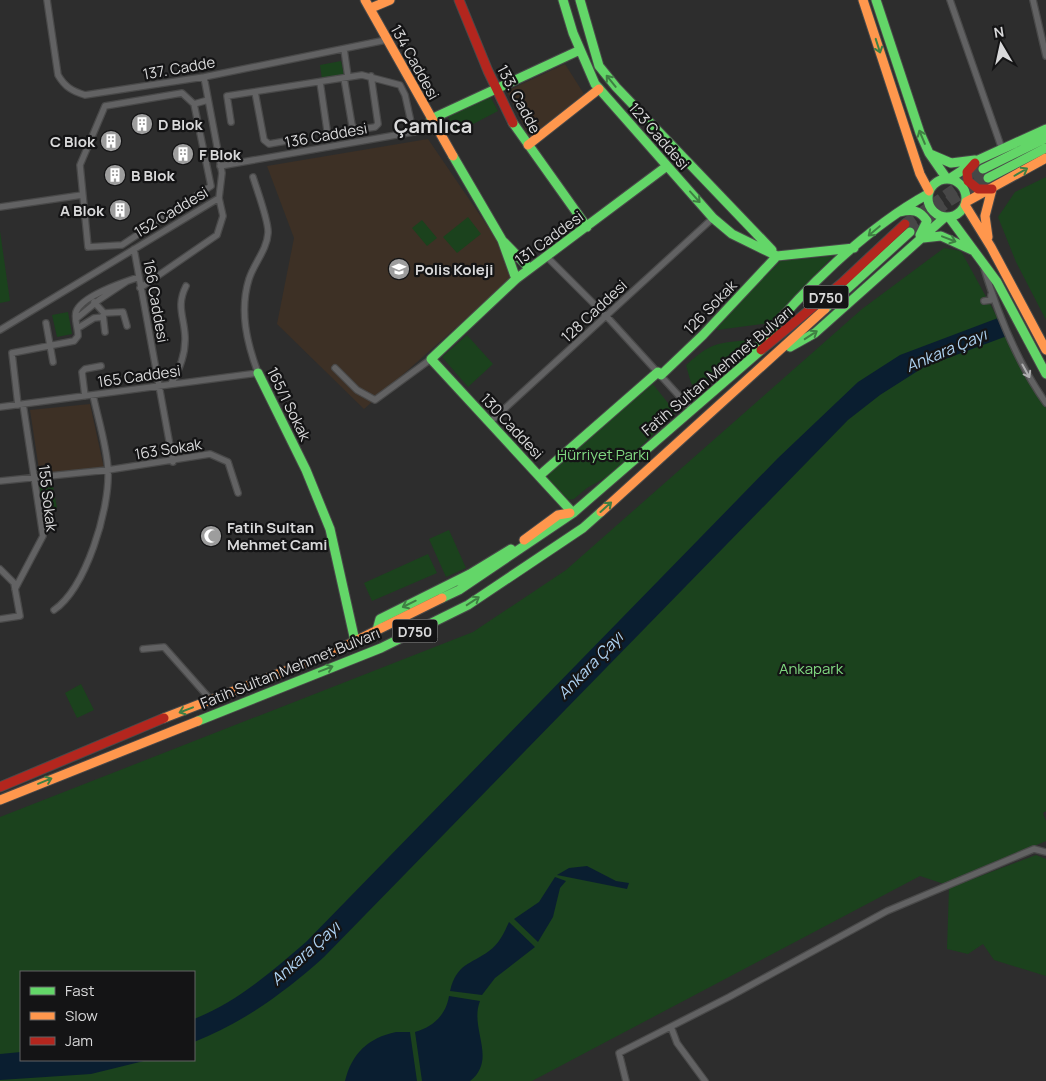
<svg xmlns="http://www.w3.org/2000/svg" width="1046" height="1081" viewBox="0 0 1046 1081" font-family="Manrope,sans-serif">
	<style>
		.education { fill: #3d3025 }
		.green { fill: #1b421d; fill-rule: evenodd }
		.water { fill: #0a1e30 }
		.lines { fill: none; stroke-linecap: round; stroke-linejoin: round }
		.highway-tunnel { stroke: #474747; stroke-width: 11; stroke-dasharray: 11 5.5; stroke-linecap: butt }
		.street-casing { stroke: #494949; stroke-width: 8 }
		.fast-casing { stroke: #494949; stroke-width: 11 }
		.slow-casing { stroke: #494949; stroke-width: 11 }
		.jam-casing { stroke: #494949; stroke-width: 11 }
		.street { stroke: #626263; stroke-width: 5.5 }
		.fast { stroke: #63d668; stroke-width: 9 }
		.slow { stroke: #ff974d; stroke-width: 9 }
		.jam { stroke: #b3261e; stroke-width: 9 }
		.oneway { stroke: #3f7f43 }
		.oneway2 { stroke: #afafb0 }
		.labels { text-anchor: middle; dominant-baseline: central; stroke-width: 4.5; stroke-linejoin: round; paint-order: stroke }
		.shield { fill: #141415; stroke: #9e9e9f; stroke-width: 1 }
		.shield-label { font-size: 14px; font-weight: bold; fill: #d9d9da }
		.street-label { font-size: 15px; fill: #d9d9da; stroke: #141415 }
		.poi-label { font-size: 15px; font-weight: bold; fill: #d9d9da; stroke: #141415; text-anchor: start }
		.park-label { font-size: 15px; fill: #80d881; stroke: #141415 }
		.water-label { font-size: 16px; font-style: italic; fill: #aed2f2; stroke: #141415 }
		.district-label { font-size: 20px; font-weight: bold; fill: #d9d9da; stroke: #141415 }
	</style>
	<rect width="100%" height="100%" fill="#2d2d2d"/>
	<path class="education" d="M565 64 584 94 530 139 507 91Z
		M428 139 499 243 512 278 364 409 277 324 294 238 267 166Z
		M90 404 104 468 40 476 30 410Z"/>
	<path class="green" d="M341 61 344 75 322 79 320 65Z
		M488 92 498 111 456 133 447 115Z
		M1046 177V320L1016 262 998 217 1015 192Z
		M468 217 481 234 457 253 443 237Z
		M422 220 437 238 427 246 412 228Z
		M0 231 10 301 0 303Z
		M944 248 961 251 1002 326 1023 373 1046 408V811L1043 813 1046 821V841L944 884 920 876 532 1081H0V817L473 632 566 570 862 309ZM21 972H194V1060H21Z
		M833 256 770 323 717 330 714 325 781 261Z
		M68 312 72 334 57 337 52 315Z
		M467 335 493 364 468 387 442 357Z
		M750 340 698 391 691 383 686 365C712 342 717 343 750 340Z
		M652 383 676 413 612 474 587 488 574 499 568 500 548 479V475Z
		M52 481 57 508 42 510 37 483Z
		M449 530 466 568 446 577 429 539Z
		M428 554 437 573 372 601 364 583Z
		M81 684 94 710 77 718 65 693Z
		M1036 855 1046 859V976L994 960 983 944 968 954 947 949 949 888Z"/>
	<path class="water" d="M998 318 1007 336 924 367 880 395 848 420 324 957C285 992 243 1023 194 1042V1019C237 1002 271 972 306 942L778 458 858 382 900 355Z
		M587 866 616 881 629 883 627 889 557 875 569 868Z
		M555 877 566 881 560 888 553 917 538 942 514 919 539 902Z
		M509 922 535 947 495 978 482 995 450 991C457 963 470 965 489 951 499 944 504 933 509 922Z
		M449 996 480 1001C469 1029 498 1059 470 1081H422L415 1032C433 1027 446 1015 449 996Z
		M396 1032H410L417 1081H345C352 1053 368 1038 396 1032Z
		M21 1052V1060H148L91 1074 0 1080V1054Z"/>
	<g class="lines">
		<path class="highway-tunnel" d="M905 224 983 169
			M910 232 949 201 988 178"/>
		<g class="street-casing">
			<path id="street" d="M47 0 58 75C65 87 72 91 85 95L204 77 386 40
				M950 0 1002 149
				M1033 0 1046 56
				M344 49 348 77
				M344 78 352 125 356 130 375 127 378 124 371 76
				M320 82 327 130
				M255 92 264 140 269 144 286 141
				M182 93 194 104 211 186 122 245 88 247 80 165 105 106Z
				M194 104 208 100
				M231 122 227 96 362 75 400 85 405 95 411 122
				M220 166 436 128
				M0 207 82 195
				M134 249 173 462
				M546 256 610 320 691 409
				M983 265C997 312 1017 362 1046 403
				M140 288 217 235 223 216 219 198
				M984 301 991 300V295
				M94 302 104 313 123 312 127 326
				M103 315 105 332
				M76 319 99 300 126 282
				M46 323 53 362
				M78 328 94 318 103 317
				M0 330 219 198 222 173 204 77
				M335 368 357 390 375 400 431 359
				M171 384C180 369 186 354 185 336 184 316 176 306 186 286
				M85 396 82 372 85 369 101 366
				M18 405 12 353 74 341 78 336C78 328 74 319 76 312 81 296 124 282 139 277
				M0 407 258 373C247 343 239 311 249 279 254 263 267 250 268 233 269 222 257 190 253 177
				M490 422 713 218
				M0 481 108 470 210 454 228 462 238 493
				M0 569 14 583 20 616 0 619
				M15 589 43 536 23 404
				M54 610C86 588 110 509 108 470 107 446 98 419 93 395
				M143 649 164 647 211 700
				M671 1027 677 1043 705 1081
				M626 1081 619 1053 729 997 887 911 1034 849 1046 852"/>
		</g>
		<g class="fast-casing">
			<path id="fast" d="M563 0 573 33 595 84 713 218 732 234 777 256 854 248
				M580 0 599 66 616 87 772 250
				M876 0 920 133 929 153 947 179
				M431 119 580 50
				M513 123 587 227
				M930 154 951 163 975 160
				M453 156 502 240 516 279
				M983 169 1046 138
				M988 178 1046 148
				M928 198a19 19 0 1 1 38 0a19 19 0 1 1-38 0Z
				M949 179 978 160 1046 129
				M900 212C912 209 920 210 927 221L920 235
				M949 217 997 282 1046 374
				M923 238 941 236 974 251
				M504 242 529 268
				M825 309 910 232
				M790 347 815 333 944 218
				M756 349C799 293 866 228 928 194
				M258 373 306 470 330 529 355 641
				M661 375 703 335 777 256
				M539 476 658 372
				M573 513 431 359 516 279 667 166
				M442 598 459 590 573 513 761 350
				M377 630 380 619 470 574 511 549
				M198 721 381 648 468 605 583 528 601 512"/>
		</g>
		<g class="slow-casing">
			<path id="slow" d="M365 0 453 156
				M863 0 920 174 929 191
				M371 8 390 0
				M528 145 599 89
				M966 202 1046 158
				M965 205 991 247 1046 350
				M988 237 985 216 992 189
				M601 512 825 309
				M524 540 558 515 570 513
				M164 718 329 654 442 598
				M0 800 198 721"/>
		</g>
		<g class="jam-casing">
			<path id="jam" d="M459 0 488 71 513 123
				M975 163 967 172 968 181 978 189H992
				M761 350 842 283 905 224
				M0 787 164 718"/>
		</g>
		<use href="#street" class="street"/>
		<use href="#fast" class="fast"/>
		<use href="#slow" class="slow"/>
		<use href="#jam" class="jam"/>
	</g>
	<defs><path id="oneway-shaft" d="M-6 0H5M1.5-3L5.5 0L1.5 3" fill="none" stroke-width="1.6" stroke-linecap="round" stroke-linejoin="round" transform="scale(1.25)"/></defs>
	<g class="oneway">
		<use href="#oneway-shaft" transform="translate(878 46) rotate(72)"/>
		<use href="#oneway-shaft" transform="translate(611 81) rotate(-129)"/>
		<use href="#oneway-shaft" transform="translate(922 137) rotate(-113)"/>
		<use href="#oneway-shaft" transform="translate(1021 172) rotate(-30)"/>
		<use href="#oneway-shaft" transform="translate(695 197) rotate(48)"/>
		<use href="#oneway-shaft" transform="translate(874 231) rotate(140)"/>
		<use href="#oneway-shaft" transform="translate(949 239) rotate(21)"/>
		<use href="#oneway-shaft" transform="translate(811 335) rotate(-33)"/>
		<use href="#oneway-shaft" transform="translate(606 507) rotate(-42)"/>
		<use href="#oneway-shaft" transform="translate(473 601) rotate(-33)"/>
		<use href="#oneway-shaft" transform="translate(409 604) rotate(154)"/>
		<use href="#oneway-shaft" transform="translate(326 669) rotate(-21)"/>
		<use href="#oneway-shaft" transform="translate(186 710) rotate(159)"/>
		<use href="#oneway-shaft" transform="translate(45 781) rotate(-22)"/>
	</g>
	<use class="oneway2" href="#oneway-shaft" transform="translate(1026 371) rotate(61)"/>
	<defs>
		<g id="building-disc" transform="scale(1.125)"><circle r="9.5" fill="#9d9d9d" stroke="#141415"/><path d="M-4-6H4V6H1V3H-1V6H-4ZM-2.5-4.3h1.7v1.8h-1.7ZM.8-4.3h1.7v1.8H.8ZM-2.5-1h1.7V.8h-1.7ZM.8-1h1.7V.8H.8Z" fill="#fff"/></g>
		<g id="school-disc" transform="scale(1.125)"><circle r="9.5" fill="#9d9d9d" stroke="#141415"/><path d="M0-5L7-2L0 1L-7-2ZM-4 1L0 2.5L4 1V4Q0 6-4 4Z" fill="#fff"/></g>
		<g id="mosque-disc" transform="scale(1.125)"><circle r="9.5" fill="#9d9d9d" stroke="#141415"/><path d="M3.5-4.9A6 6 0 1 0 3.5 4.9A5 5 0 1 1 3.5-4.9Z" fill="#fff"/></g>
	</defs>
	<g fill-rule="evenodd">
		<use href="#building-disc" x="142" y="124"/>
		<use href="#building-disc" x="111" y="141"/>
		<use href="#building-disc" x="183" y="154"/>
		<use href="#building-disc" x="115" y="175"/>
		<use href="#building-disc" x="120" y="210"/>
		<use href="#school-disc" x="399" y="269"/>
		<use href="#mosque-disc" x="211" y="536"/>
	</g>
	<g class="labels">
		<g class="shield">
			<rect x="803.5" y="285.5" width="45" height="23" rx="4"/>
			<rect x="392.5" y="619.5" width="45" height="23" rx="4"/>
		</g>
		<g class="shield-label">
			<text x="826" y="297">D750</text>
			<text x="415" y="631">D750</text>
		</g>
		<g class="street-label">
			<text transform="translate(415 62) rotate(61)">134 Caddesi</text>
			<text transform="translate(179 68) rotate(-10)">137. Cadde</text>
			<text transform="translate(519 99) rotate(62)">133. Cadde</text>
			<text transform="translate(326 135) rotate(-10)">136 Caddesi</text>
			<text transform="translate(659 136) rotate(49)">123 Caddesi</text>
			<text transform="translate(171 212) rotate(-31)">152 Caddesi</text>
			<text transform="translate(549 238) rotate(-36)">131 Caddesi</text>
			<text transform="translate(156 301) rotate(80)">166 Caddesi</text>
			<text transform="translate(710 307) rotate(-46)">126 Sokak</text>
			<text transform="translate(594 311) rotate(-43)">128 Caddesi</text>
			<text transform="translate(717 371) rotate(-40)">Fatih Sultan Mehmet Bulvarı</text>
			<text transform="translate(139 376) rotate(-8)">165 Caddesi</text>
			<text transform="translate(289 404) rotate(64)">165/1 Sokak</text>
			<text transform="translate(512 426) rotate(47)">130 Caddesi</text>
			<text transform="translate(168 449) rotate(-9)">163 Sokak</text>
			<text transform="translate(48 498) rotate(83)">155 Sokak</text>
			<text transform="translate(290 668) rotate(-22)">Fatih Sultan Mehmet Bulvarı</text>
		</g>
		<g class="poi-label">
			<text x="158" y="124">D Blok</text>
			<text x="95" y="141" text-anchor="end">C Blok</text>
			<text x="199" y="154">F Blok</text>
			<text x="131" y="175">B Blok</text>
			<text x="104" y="210" text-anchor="end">A Blok</text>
			<text x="415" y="269">Polis Koleji</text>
			<text x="227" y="527">Fatih Sultan<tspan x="227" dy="17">Mehmet Cami</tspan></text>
		</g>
		<g class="park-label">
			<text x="603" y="454">Hürriyet Parkı</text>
			<text x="811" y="668">Ankapark</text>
		</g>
		<g class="water-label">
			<text transform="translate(946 350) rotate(-23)">Ankara Çayı</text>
			<text transform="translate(590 665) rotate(-46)">Ankara Çayı</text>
			<text transform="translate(305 953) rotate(-42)">Ankara Çayı</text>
		</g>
		<g class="district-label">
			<text x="433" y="125">Çamlıca</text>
		</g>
	</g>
	<rect x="20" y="971" width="175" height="90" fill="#141415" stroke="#636364"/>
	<rect x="30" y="987" width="25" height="8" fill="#63d668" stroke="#636364"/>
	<text x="65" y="996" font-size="15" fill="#d9d9da">Fast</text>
	<rect x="30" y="1012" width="25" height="8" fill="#ff974d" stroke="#636364"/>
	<text x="65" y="1021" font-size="15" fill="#d9d9da">Slow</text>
	<rect x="30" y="1037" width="25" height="8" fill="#b3261e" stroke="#636364"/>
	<text x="65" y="1046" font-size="15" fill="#d9d9da">Jam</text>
	<g transform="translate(1001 45) rotate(351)" stroke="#141415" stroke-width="4" paint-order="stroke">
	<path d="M0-4L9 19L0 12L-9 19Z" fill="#d9d9da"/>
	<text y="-8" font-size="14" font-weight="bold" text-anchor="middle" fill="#d9d9da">N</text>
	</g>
</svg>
